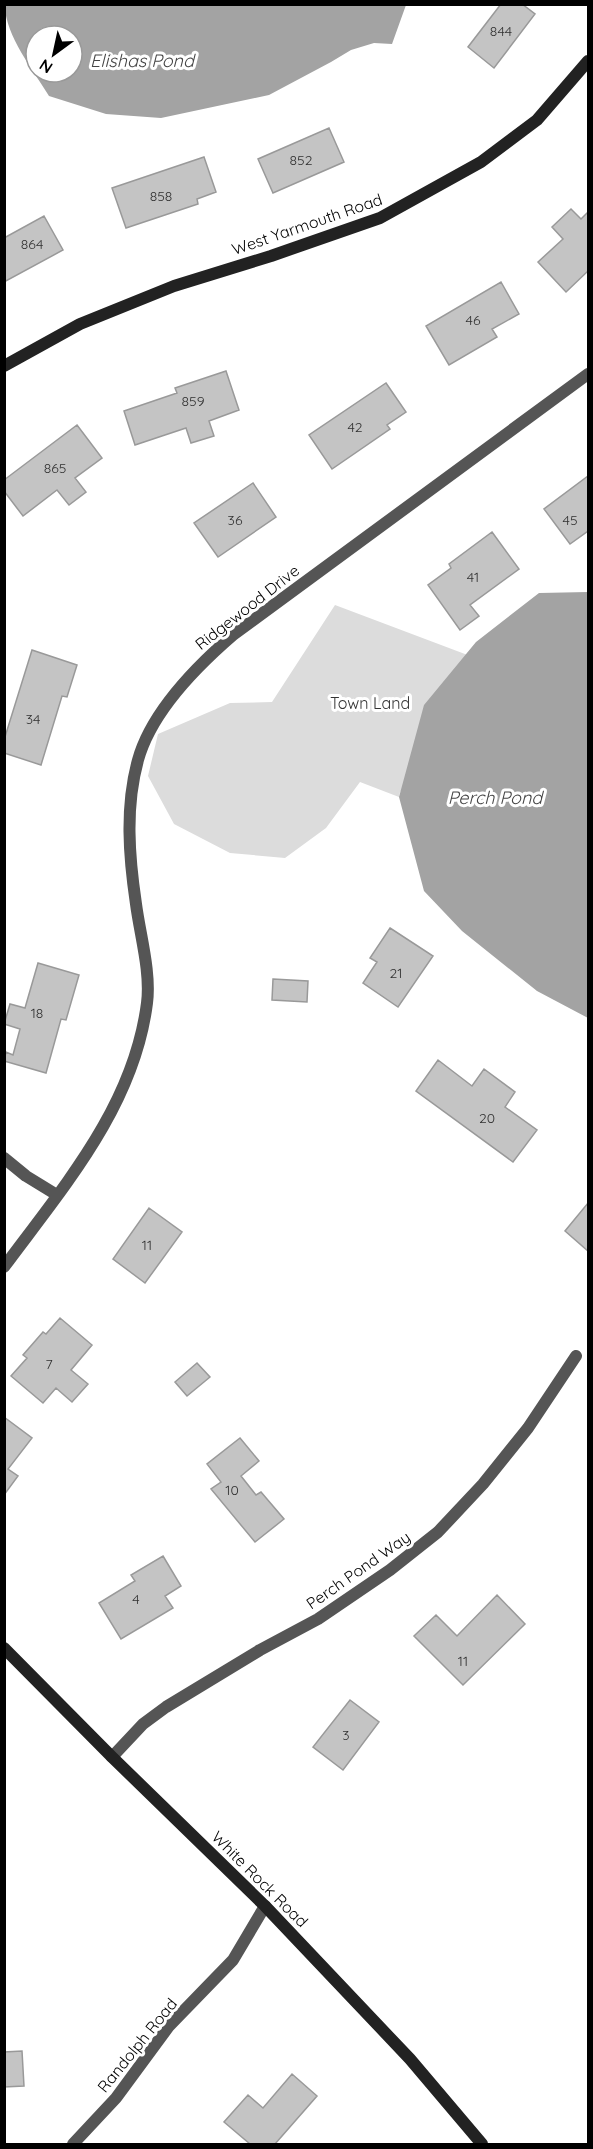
<svg xmlns="http://www.w3.org/2000/svg" width="593" height="2149" viewBox="0 0 593 2149" font-family="Quicksand,sans-serif">
	<style>
		.green { fill: #dcdcdc }
		.water { fill: #a3a3a3; fill-rule: evenodd }
		.building { fill: #c4c4c4; stroke: #999; stroke-width: 1.5 }
		.lines { fill: none; stroke-linecap: round; stroke-linejoin: round }
		.street { stroke: #555; stroke-width: 12 }
		.secondary { stroke: #222; stroke-width: 12 }
		.labels { text-anchor: middle; dominant-baseline: central; stroke-width: 6; stroke-linejoin: round; paint-order: stroke }
		.number-label { font-size: 14px; fill: #313131 }
		.street-label { font-size: 16px; fill: #000; stroke: #fff }
		.park-label { font-size: 16px; fill: #333; stroke: #fff }
		.water-label { font-size: 18px; font-style: italic; fill: #444; stroke: #fff }
	</style>
	<rect width="100%" height="100%" fill="#fff"/>
	<path class="green" d="M335 605 547 685 400 792 399 797 360 782 326 828 285 858 230 853 174 824 148 776 158 734 230 703 272 702Z"/>
	<path class="water" d="M5 4H406V5L392 44 374 43 351 50 331 62 269 95 161 118 106 114 49 96C34 71 4 34 5 4ZM36 36H72V72H36Z
		M588 592V1018L537 991 462 931 424 891 399 797 424 705 476 642 539 593Z"/>
	<path class="building" d="M501 4H522L535 14 494 68 468 47Z
		M329 128 344 162 273 193 258 159Z
		M204 157 216 192 197 199 198 204 126 228 112 188Z
		M571 209 581 219 588 212V271L566 292 538 262 563 239 552 227Z
		M44 216 63 250 4 282V238Z
		M501 282 519 314 492 329 497 337 449 365 426 326Z
		M226 371 239 410 209 421 214 436 191 443 186 428 135 445 124 411 177 393 175 388Z
		M386 383 406 412 387 425 390 429 332 469 309 435Z
		M77 425 102 458 75 478 86 492 69 505 57 490 23 516 4 491V480Z
		M588 476V531L570 544 544 509Z
		M253 483 276 517 218 557 194 523Z
		M492 532 519 569 470 605 479 616 460 630 428 585 451 568 449 564Z
		M32 650 77 665 67 697 62 696 41 765 4 753V740Z
		M390 928 433 956 398 1007 363 983 377 962 370 958Z
		M38 963 79 975 66 1020 61 1019 46 1073 4 1061 6 1052 13 1055 20 1029 4 1024 10 1004 25 1008Z
		M273 979 308 981 307 1002 272 1000Z
		M438 1060 472 1086 484 1069 515 1092 505 1107 537 1130 513 1162 416 1091Z
		M588 1203V1251L565 1231Z
		M149 1208 182 1232 145 1283 113 1259Z
		M60 1318 92 1345 71 1370 88 1384 72 1402 56 1388 43 1403 11 1376 27 1358 23 1355 43 1332 46 1334Z
		M197 1363 210 1377 187 1396 175 1382Z
		M4 1417 32 1438 8 1469 18 1476 4 1495Z
		M240 1438 259 1461 241 1476 256 1495 261 1492 284 1519 255 1542 211 1489 221 1482 207 1464Z
		M163 1556 181 1586 165 1596 173 1608 121 1639 99 1603 135 1581 131 1575Z
		M497 1595 525 1624 463 1685 414 1636 436 1615 457 1636Z
		M350 1700 379 1722 343 1770 313 1747Z
		M22 2051 24 2086 4 2087V2052Z
		M292 2074 317 2096 275 2144H250L224 2122 248 2095 263 2108Z"/>
	<g class="lines">
		<path class="street" d="M4 1158 26 1176 57 1195
			M4 1267C64 1186 134 1106 147 1003 151 972 140 935 136 904 129 857 125 807 138 760 151 713 197 666 233 635L588 374
			M112 1757 143 1724 166 1707 260 1650 318 1619 390 1570 438 1532 483 1484 528 1428 576 1356
			M73 2144 116 2098 169 2026 233 1960 265 1906"/>
		<path class="secondary" d="M4 366 80 324 174 286 271 256 380 218 481 162 537 120 588 61
			M4 1648 112 1757 265 1906 410 2059 482 2144"/>
	</g>
	<g class="labels">
		<g class="number-label">
			<text x="501" y="31">844</text>
			<text x="301" y="160">852</text>
			<text x="161" y="196">858</text>
			<text x="32" y="244">864</text>
			<text x="473" y="320">46</text>
			<text x="193" y="401">859</text>
			<text x="355" y="427">42</text>
			<text x="55" y="468">865</text>
			<text x="235" y="520">36</text>
			<text x="570" y="520">45</text>
			<text x="473" y="577">41</text>
			<text x="33" y="719">34</text>
			<text x="396" y="973">21</text>
			<text x="37" y="1013">18</text>
			<text x="487" y="1118">20</text>
			<text x="147" y="1245">11</text>
			<text x="49" y="1364">7</text>
			<text x="232" y="1490">10</text>
			<text x="136" y="1599">4</text>
			<text x="463" y="1661">11</text>
			<text x="346" y="1735">3</text>
		</g>
		<g class="street-label">
			<text transform="translate(307 224) rotate(-19)">West Yarmouth Road</text>
			<text transform="translate(247 607) rotate(-38)">Ridgewood Drive</text>
			<text transform="translate(358 1570) rotate(-35)">Perch Pond Way</text>
			<text transform="translate(260 1879) rotate(45)">White Rock Road</text>
			<text transform="translate(137 2045) rotate(-51)">Randolph Road</text>
		</g>
		<g class="park-label">
			<text x="370" y="703">Town Land</text>
		</g>
		<g class="water-label">
			<text x="142" y="60">Elishas Pond</text>
			<text x="495" y="797">Perch Pond</text>
		</g>
	</g>
	<rect width="593" height="2149" fill="none" stroke="#000000" stroke-width="12"/>
	<g transform="translate(54 54) rotate(213)"><circle r="28" fill="#ffffff" stroke="#999999" stroke-width="1.5"/>
	<path d="M0-4.5L10 22L0 15L-10 22Z" fill="#000000"/>
	<text y="-9" font-size="16" font-weight="bold" text-anchor="middle" fill="#000000">N</text>
	</g>
</svg>
